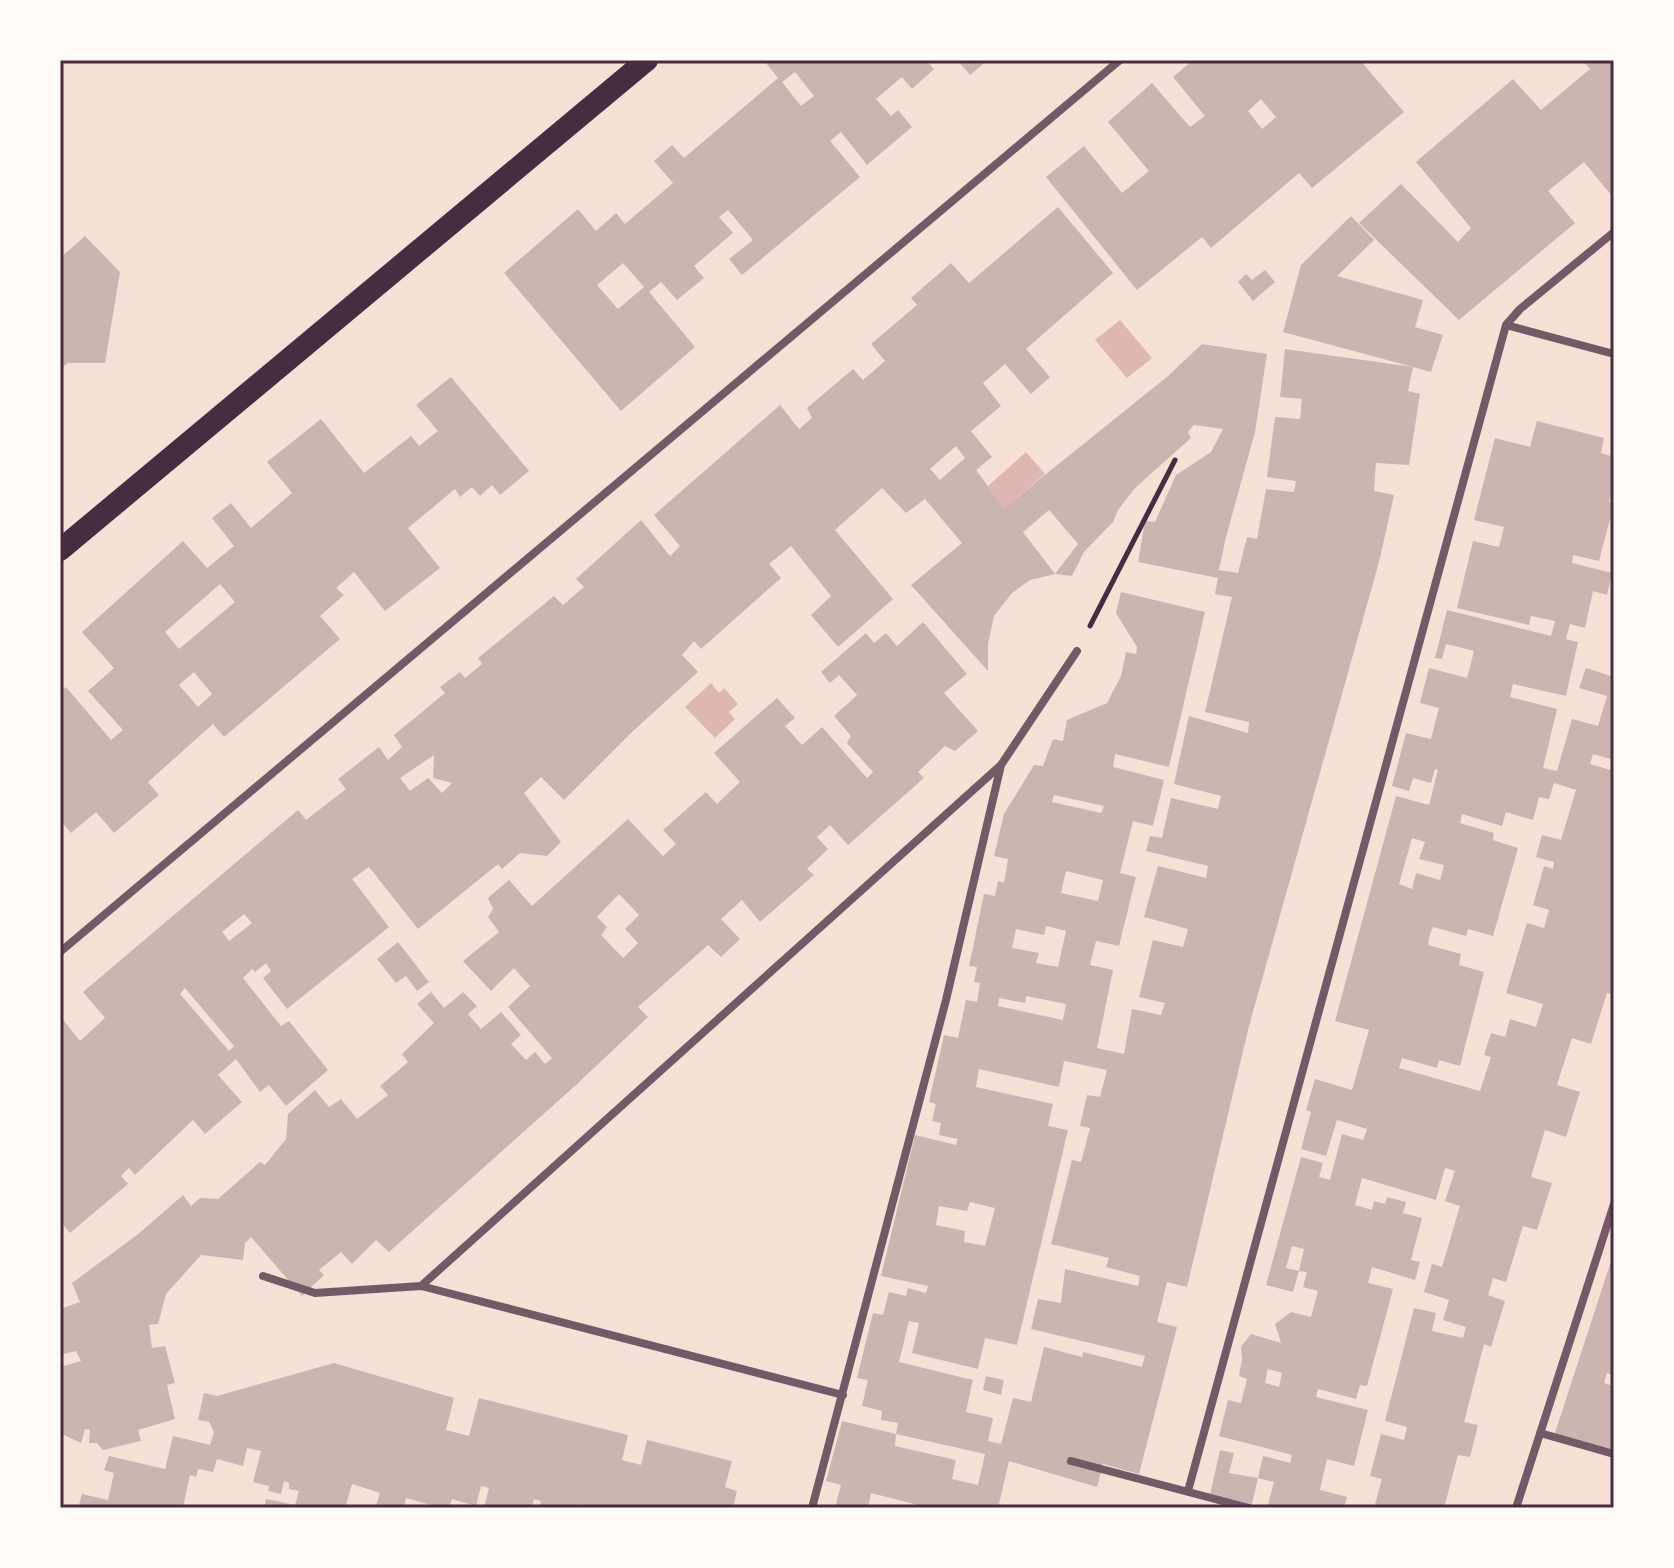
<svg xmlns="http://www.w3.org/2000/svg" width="1674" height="1568" viewBox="0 0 1674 1568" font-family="Georgia,serif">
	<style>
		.water { fill: #dcb8b0 }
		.building { fill: #ccb4b1; fill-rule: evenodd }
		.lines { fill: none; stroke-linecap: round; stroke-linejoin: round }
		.path { stroke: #4a2c40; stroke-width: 5 }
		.minor { stroke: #755966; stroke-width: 8 }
		.trunk { stroke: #4a2c40; stroke-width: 22 }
		.neatline { fill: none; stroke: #4a2c40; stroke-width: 3 }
	</style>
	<rect width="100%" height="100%" fill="#f7e1d7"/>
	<path class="water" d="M1120 320 1152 358 1127 378 1095 340Z
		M1026 452 1045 474 1004 508 988 486Z
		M711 683 719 693 724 688 738 704 729 712 735 719 715 738 685 707Z"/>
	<path class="building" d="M769 60H926L934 69 912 89 902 77 876 99 891 116 898 110 912 127 867 165 841 132 830 141 860 177 742 275 729 259 753 240 728 210 719 217 733 233 694 266 704 278 677 300 661 282 649 292 695 347 621 411 504 273 578 209 596 231 616 213 625 224 673 183 654 161 672 145 684 158 778 78 766 63ZM795 72 814 96 801 106 782 82ZM623 263 644 287 618 309 597 285Z
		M957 60H988L970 75Z
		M1193 60H1206L1208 63 1218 60H1360L1404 112 1312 188 1299 173 1211 248 1202 237 1137 290 1046 177 1084 146 1122 193 1149 171 1108 122 1152 83 1190 127 1205 116 1173 77ZM1261 99 1276 117 1262 129 1248 111Z
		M1582 60H1614V194L1612 196 1584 162 1548 191 1575 223 1459 320 1359 223 1401 184 1458 242 1471 228 1416 162 1513 79 1541 110 1590 69Z
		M1058 207 1113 273 1026 349 1050 377 1031 394 1005 364 983 383 1001 406 971 431 992 457 976 470 1004 508 1168 376 1202 344 1267 354 1255 432 1226 537 1219 570 1238 573 1247 537 1257 539 1266 489 1294 492 1296 481 1267 477 1275 417 1300 419 1302 399 1280 397 1285 349 1413 367 1283 332 1301 265 1351 216 1374 240 1337 276 1423 300 1415 327 1443 335 1431 372 1413 367 1408 391 1420 394 1409 465 1376 463 1374 491 1394 495 1379 562 1249 1026 1187 1287 1167 1282 1157 1322 1177 1327 1139 1474 1103 1464 1097 1487 1009 1461 998 1508H930L871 1493 868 1508H835L841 1485 826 1481 842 1421 896 1434 895 1446 956 1460 952 1479 978 1485 985 1454 896 1434 898 1423 881 1420 882 1411 862 1406 868 1380 857 1378 873 1313 883 1315 889 1292 906 1296 908 1288 926 1293 928 1286 881 1276 915 1135 956 1145 958 1139 939 1135 941 1123 932 1121 936 1104 929 1102 944 1035 958 1038 966 1000 977 1002 980 983 974 982 977 967 969 966 984 894 995 896 998 881 1004 883 1008 859 994 856 1004 814 1034 765 1043 766 1053 739 1063 741 1067 720 1107 703 1121 676 1126 652 1136 654 1137 647 1116 613 1121 592 1205 612 1169 767 1115 754 1113 767 1164 780 1153 826 1133 821 1120 873 1136 877 1119 946 1096 941 1090 965 1113 970 1097 1048 1124 1054 1132 1009 1161 1015 1165 1003 1139 997 1153 940 1183 947 1188 929 1144 917 1158 866 1206 878 1208 866 1146 851 1150 836 1162 838 1171 798 1218 809 1221 796 1174 784 1189 716 1248 733 1249 722 1205 712 1232 597 1215 594 1218 578 1138 562 1145 521 1155 522 1176 475 1211 452 1223 429 1194 425 1188 432 1191 438 1135 488 1118 510 1113 522 1084 552 1072 576 1055 574 1078 544 1049 510 1023 532 1055 574 1030 580 1012 593 994 616 988 644V671L911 585 962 543 925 499 906 513 882 488 835 530 893 599 838 647 811 615 831 596 791 546 769 564 781 578 701 649 694 641 682 655 698 672 632 732 564 800 541 777 524 793 561 842 547 856 520 853 502 869 498 864 418 929 369 867 352 879 389 927 287 1009 263 978 271 971 266 963 255 972 252 969 243 978 281 1026 289 1021 328 1070 286 1106 269 1085 260 1092 236 1059 218 1075 242 1102 205 1134 193 1120 135 1175 129 1168 121 1176 128 1184 70 1233 60 1221V1016L80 1041 105 1018 83 992 298 810 306 820 346 789 338 779 379 747 388 760 402 747 394 735 445 693 440 687 460 672 465 678 482 664 478 658 554 596 563 605 584 587 576 579 641 520 670 556 680 546 654 515 780 405 799 429 812 418 807 408 853 369 863 380 885 361 871 344 917 305 911 298 951 263 969 283ZM956 446 965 458 940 480 930 469ZM434 755 433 778 452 783 442 793 428 778 410 791 400 778ZM1054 795 1104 806 1101 813 1052 802ZM1066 871 1103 880 1098 901 1061 893ZM244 914 252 923 229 941 222 932ZM1046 926 1066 931 1058 967 1036 963 1039 953 1012 948 1016 929 1044 935ZM185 988 234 1046 229 1051 180 994ZM1026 996 1066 1004 1063 1020 998 1006 999 998 1025 1003ZM1064 1061 1107 1070 1100 1097 1087 1095 1080 1126 1090 1128 1081 1162 1072 1160 1051 1244 1109 1258 1106 1267 1140 1276 1138 1286 1065 1269 1061 1303 1038 1299 1031 1329 1145 1356 1142 1367 1083 1352 1082 1357 1044 1347 1031 1402 1013 1398 1001 1444 988 1441 993 1418 966 1412 973 1380 899 1362 909 1321 919 1323 912 1353 978 1369 985 1338 1017 1345 1068 1130 1048 1126 1053 1104 976 1087 979 1069 1059 1087ZM970 1202 995 1208 985 1246 964 1242 965 1231 936 1225 939 1206 967 1211Z
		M85 236 120 272 105 363H68L60 369V258Z
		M1265 270 1275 282 1253 301 1238 282 1246 274 1252 280Z
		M451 377 529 471 500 495 492 485 480 496 472 487 460 497 455 489 408 528 440 568 385 611 354 572 336 588 344 595 320 616 340 639 224 737 213 724 148 782 159 795 114 833 96 812 71 833 60 820V692L66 687 111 740 123 730 88 691 114 668 82 632 183 541 207 568 234 546 212 518 231 503 251 528 292 493 267 462 321 419 364 473 411 436 419 446 438 431 416 405ZM220 584 235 602 179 649 165 632ZM194 672 212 694 198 707 179 685Z
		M1537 421 1604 438 1601 453 1614 457V482L1609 502 1614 503V520L1610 519 1599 561 1573 555 1572 563 1612 573 1607 595 1593 591 1585 628 1570 624 1566 639 1578 642 1566 696 1513 684 1510 697 1557 709 1543 768 1557 771 1572 719 1598 726 1607 696 1579 688 1586 668 1614 677V760L1593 754 1590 764 1614 771V994L1607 993 1591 1044 1572 1038 1557 1085 1580 1092 1566 1137 1545 1130 1531 1177 1552 1183 1537 1230 1523 1226 1506 1282 1493 1278 1488 1295 1505 1301 1491 1347 1484 1344 1464 1422 1478 1425 1470 1457 1458 1455 1444 1508H1374L1382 1479 1370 1476 1381 1434 1404 1440 1407 1427 1385 1421 1414 1308 1436 1313 1432 1331 1463 1338 1466 1327 1443 1320 1449 1300 1424 1292 1432 1264 1442 1267 1460 1206 1445 1201 1455 1171 1445 1168 1436 1200 1362 1178 1355 1205 1372 1210 1374 1201 1385 1204 1387 1197 1406 1202 1403 1213 1422 1218 1411 1260 1420 1262 1415 1280 1372 1267 1368 1283 1393 1289 1367 1386 1360 1385 1356 1399 1318 1389 1316 1397 1368 1410 1354 1466 1327 1459 1320 1490 1347 1497 1344 1508H1267L1274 1482 1258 1478 1263 1456 1290 1463 1292 1455 1219 1436 1228 1400 1241 1403 1247 1379 1239 1376 1242 1360 1241 1347 1251 1334 1281 1343 1275 1324 1291 1312 1311 1317 1318 1291 1303 1287 1307 1272 1299 1271 1304 1249 1292 1246 1286 1268 1299 1271 1293 1292 1266 1285 1301 1157 1323 1163 1319 1177 1330 1180 1342 1134 1363 1140 1367 1129 1337 1120 1326 1156 1301 1149 1311 1112 1306 1110 1315 1079 1352 1090 1369 1030 1335 1021 1396 796 1429 805 1438 770 1435 769 1431 783 1413 778 1409 791 1392 786 1406 733 1431 739 1439 708 1420 703 1429 668 1467 678 1474 651 1446 644 1442 659 1435 658 1447 610 1551 636 1555 621 1531 616 1529 625 1457 608 1473 541 1499 547 1504 527 1474 520 1495 438 1530 447ZM1554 783 1576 790 1561 840 1542 835 1536 857 1554 862 1553 869 1544 866 1533 905 1549 910 1544 928 1527 923 1506 993 1543 1004 1536 1027 1510 1019 1505 1037 1491 1033 1484 1055 1491 1057 1480 1091 1399 1068 1402 1058 1437 1068 1439 1060 1460 1066 1484 972 1459 965 1461 954 1428 945 1430 934 1433 927 1466 936 1468 929 1493 936 1518 848 1493 840 1494 833 1460 823 1462 814 1502 826 1506 812 1533 820 1539 797 1549 799ZM1412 838 1425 842 1419 859 1444 865 1440 880 1416 873 1412 889 1399 884ZM1268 1369 1282 1373 1279 1387 1265 1383Z
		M923 622 967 674 944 693 978 731 955 751 945 746 918 772 924 778 848 845 830 825 817 837 828 849 807 869 814 875 760 922 742 900 721 919 740 939 721 957 708 945 638 1007 648 1017 576 1085 389 1252 376 1240 352 1264 341 1252 319 1270 324 1275 302 1296 251 1237 245 1243 243 1260 201 1255 166 1294 158 1324 149 1325 152 1348 165 1346 175 1383 167 1385 175 1419 138 1430 141 1441 103 1450 97 1443H89L90 1430 85 1429 81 1443 60 1433V1367L81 1361 76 1351 60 1355V1309L80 1302 72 1283 137 1235 183 1195 191 1206 200 1198 218 1199 260 1162 265 1165 286 1139 288 1114 315 1090 329 1107 341 1099 357 1119 388 1095 380 1086 408 1062 402 1054 434 1023 417 1004 431 992 444 1008 463 992 477 1006 468 1014 481 1029 501 1012 521 1035 511 1044 526 1060 535 1052 545 1064 552 1058 508 1007 530 986 514 968 491 991 463 961 499 932 488 917 493 909 488 898 509 880 532 906 628 819 663 856 676 844 663 830 706 792 717 804 740 782 714 753 777 698 795 718 785 726 802 745 822 727 867 778 873 772 847 743 851 736 834 716 857 695 839 675 830 683 821 672 866 633 874 643 886 633 897 646ZM619 894 639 915 625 929 638 943 623 958 601 935 607 927 597 917Z
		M398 942 429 982 417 991 406 976 396 983 377 959Z
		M1614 1252V1376L1607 1373 1604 1383 1614 1386V1458L1553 1439Z
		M334 1363 454 1398 446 1430 469 1436 479 1398 628 1435 622 1460 641 1465 647 1440 732 1461 725 1487 737 1491 733 1508H588L579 1504 578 1508H539L541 1501 534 1499 532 1508H484L489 1488 481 1486 476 1506 452 1499 449 1508H442L406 1498 404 1508H375L380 1493 352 1484 345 1508H264L266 1499 295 1505 299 1491 289 1489V1483L284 1481 281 1494 268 1491 269 1486 253 1482 261 1451 247 1448 243 1466 217 1459 213 1472 198 1469 196 1477 190 1475 183 1508H78L82 1494 108 1500 114 1473 104 1470 109 1456 165 1469 173 1436 210 1445 214 1432 209 1422 198 1420 204 1393 217 1396Z
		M986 1376 1004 1380 1001 1395 983 1390Z
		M1220 1450 1234 1453 1229 1473 1258 1478 1251 1508 1209 1499Z"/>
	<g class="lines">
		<path class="path" d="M1090 626 1175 460"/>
		<path class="minor" d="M1506 325 1614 354
			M60 952 1120 60
			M263 1276 315 1293 421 1286 843 1395
			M421 1286 1001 765 1077 651
			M1540 1433 1614 1454
			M1071 1461 1249 1508
			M1188 1491 1506 325 1520 309 1614 232
			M812 1508 946 1000 1001 765
			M1516 1508 1614 1204"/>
		<path class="trunk" d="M60 550 647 60"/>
	</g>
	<rect width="1674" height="1568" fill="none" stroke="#fffaf5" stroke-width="124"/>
	<rect x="62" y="62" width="1550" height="1444" class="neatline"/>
</svg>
